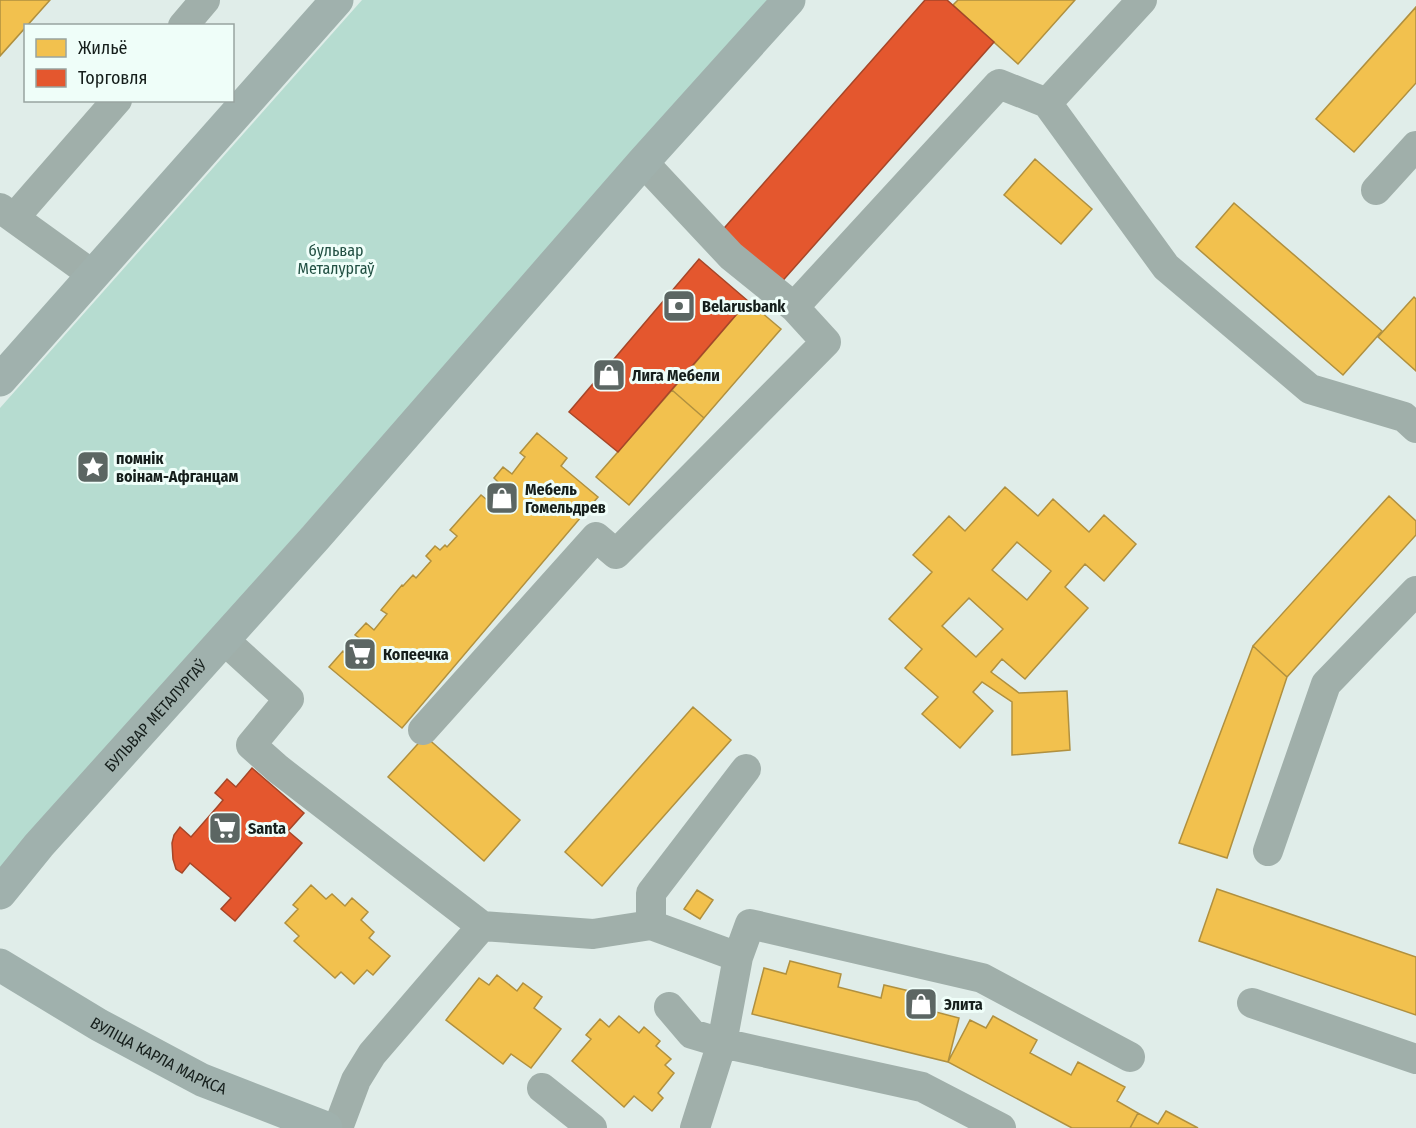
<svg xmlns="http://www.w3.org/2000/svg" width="1416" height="1128" viewBox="0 0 1416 1128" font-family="'Fira Sans Condensed',sans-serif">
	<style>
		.park { fill: #b6dcd0 }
		.homes { fill: #f2c14e; stroke: #b0903f; stroke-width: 1.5; fill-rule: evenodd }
		.shops { fill: #e4572e; stroke: #a64628; stroke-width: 1.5 }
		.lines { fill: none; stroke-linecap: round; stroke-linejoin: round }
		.minor { stroke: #a0afaa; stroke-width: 30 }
		.major { stroke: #a0b1ad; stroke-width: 33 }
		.labels { text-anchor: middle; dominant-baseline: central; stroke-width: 6; stroke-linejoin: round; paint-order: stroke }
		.park-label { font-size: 16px; fill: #225043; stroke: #effef9 }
		.poi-label { font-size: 16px; font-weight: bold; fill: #151e1b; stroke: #effef9; text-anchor: start }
		.street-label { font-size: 16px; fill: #151e1b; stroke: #effef9 }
	</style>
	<rect width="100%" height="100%" fill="#e0ede9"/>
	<path class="park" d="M362 0H770L0 869V408Z"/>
	<path class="homes" d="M0 0H50L0 56Z
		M958 0H1075L1018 64 953 5Z
		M1416 7V83L1354 152 1316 119Z
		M1035 159 1092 209 1061 244 1004 195Z
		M1234 203 1382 331 1343 375 1196 247Z
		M1414 297 1416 299V371L1378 337Z
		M748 301 781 329 704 418 672 390Z
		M672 390 704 418 629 505 596 477Z
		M537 433 567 458 561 466 598 497 402 728 329 667 343 651 349 656 362 640 355 635 366 623 374 630 387 614 381 610 402 585 403 586 413 575 416 578 431 561 426 556 435 546 440 550 445 545 447 547 457 536 450 530 481 495 486 499 500 484 494 478 503 467 512 474 525 457 520 453Z
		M1005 487 1038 516 1053 499 1089 532 1104 515 1136 544 1104 581 1085 564 1065 587 1088 608 1025 679 1002 659 991 672 1019 693 1067 691 1070 750 1012 755V702L982 682 973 692 993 711 960 748 922 714 938 697 905 668 922 649 889 619 932 572 913 555 949 516 965 531ZM1017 542 1051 571 1027 600 992 570ZM969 598 1003 629 976 657 942 626Z
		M1389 496 1416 521V535L1287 677 1253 646Z
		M1253 646 1287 677 1227 858 1179 843Z
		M693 707 731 740 602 886 565 852Z
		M425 736 520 820 484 861 388 777Z
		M311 885 326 899 332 894 345 906 352 898 368 912 361 920 374 932 369 938 390 956 373 975 367 970 354 984 341 972 335 978 294 941 299 936 285 923 298 909 293 905Z
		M1217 889 1416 957V1015L1199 941Z
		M697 890 713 900 700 919 684 909Z
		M790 961 841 974 838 987 881 998 884 985 935 997 932 1011 959 1018 948 1062 752 1014 764 968 786 974Z
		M497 975 517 991 523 983 542 997 534 1008 561 1029 531 1068 511 1054 503 1064 446 1020 479 978 489 985Z
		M619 1016 639 1033 644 1027 660 1041 656 1046 671 1059 665 1065 674 1073 658 1093 663 1098 652 1111 634 1096 624 1107 572 1061 591 1039 586 1035 600 1019 609 1027Z
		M993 1016 1037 1040 1030 1053 1071 1075 1078 1062 1125 1087 1117 1101 1138 1113 1130 1128H1072L948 1062 970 1020 986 1028Z
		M1166 1111 1198 1128H1130L1138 1113 1158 1124Z"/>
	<path class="shops" d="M925 0H947L994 42 778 286 719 234Z
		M699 259 748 301 618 452 569 412Z
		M252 768 304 813 288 831 302 843 235 921 221 909 231 898 190 863 182 873 176 869 173 859 172 843 174 835 180 827 191 837 218 806 223 800 215 793 227 779 236 787Z"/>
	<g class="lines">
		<path class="minor" d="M183 26 205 0
			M1047 103 1142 0
			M1376 190 1416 146
			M0 208 93 275
			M14 218 117 100
			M794 307 999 84 1047 103 1166 267 1310 389 1404 417 1416 428
			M223 639 289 699 251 745 278 769 482 926 593 934 651 925 738 957
			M423 730 596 537 616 554 826 342 794 307 731 256 643 162
			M1268 851 1326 684 1416 591
			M651 925V893L746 769
			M1252 1003 1416 1059
			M669 1007 692 1034 722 1043 922 1087 1001 1128
			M542 1088 592 1128
			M338 1128 356 1080 372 1054 482 926
			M695 1128 722 1043 738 957 750 924 982 978 1130 1057"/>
		<g class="major">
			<path d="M0 380 337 0"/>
			<path id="s1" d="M0 893 39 845 315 538 643 162 789 0"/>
			<path id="s2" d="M0 965 99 1025 202 1080 326 1128"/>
		</g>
	</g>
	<defs>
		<g id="bank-square" transform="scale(1.725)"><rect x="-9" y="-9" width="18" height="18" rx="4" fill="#5c6663" stroke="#effef9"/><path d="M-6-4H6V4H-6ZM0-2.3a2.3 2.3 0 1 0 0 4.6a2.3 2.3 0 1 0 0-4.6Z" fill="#fff"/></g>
		<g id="shop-square" transform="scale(1.725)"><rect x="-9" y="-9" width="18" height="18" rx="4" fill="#5c6663" stroke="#effef9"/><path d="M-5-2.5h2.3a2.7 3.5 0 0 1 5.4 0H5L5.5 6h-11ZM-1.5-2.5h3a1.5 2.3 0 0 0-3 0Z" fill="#fff"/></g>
		<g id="sight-square" transform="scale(1.725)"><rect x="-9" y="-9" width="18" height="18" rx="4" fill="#5c6663" stroke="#effef9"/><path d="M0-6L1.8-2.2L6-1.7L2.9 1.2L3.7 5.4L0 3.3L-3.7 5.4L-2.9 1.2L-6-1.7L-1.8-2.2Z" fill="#fff"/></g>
		<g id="supermarket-square" transform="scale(1.725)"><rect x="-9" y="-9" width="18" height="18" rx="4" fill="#5c6663" stroke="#effef9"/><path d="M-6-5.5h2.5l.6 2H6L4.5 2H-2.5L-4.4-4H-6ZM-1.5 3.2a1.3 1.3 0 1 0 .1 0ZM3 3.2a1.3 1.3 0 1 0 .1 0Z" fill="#fff"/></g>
	</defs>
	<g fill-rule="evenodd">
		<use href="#bank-square" x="679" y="306"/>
		<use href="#shop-square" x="609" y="375"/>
		<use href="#sight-square" x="93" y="467"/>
		<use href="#shop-square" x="502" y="498"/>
		<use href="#supermarket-square" x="360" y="654"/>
		<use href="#supermarket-square" x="225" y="828"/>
		<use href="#shop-square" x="921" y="1004"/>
	</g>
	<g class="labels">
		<g class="park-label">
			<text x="336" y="250">бульвар<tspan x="336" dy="18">Металургаў</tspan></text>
		</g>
		<g class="poi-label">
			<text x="702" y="306">Belarusbank</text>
			<text x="632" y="375">Лига Мебели</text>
			<text x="116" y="458">помнік<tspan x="116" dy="18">воінам-Афганцам</tspan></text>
			<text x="525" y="489">Мебель<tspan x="525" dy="18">Гомельдрев</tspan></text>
			<text x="383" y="654">Копеечка</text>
			<text x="248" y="828">Santa</text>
			<text x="944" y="1004">Элита</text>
		</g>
		<g class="street-label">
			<text stroke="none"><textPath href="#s1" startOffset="236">БУЛЬВАР МЕТАЛУРГАЎ</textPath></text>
			<text stroke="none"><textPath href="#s2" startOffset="183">ВУЛІЦА КАРЛА МАРКСА</textPath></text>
		</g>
	</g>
	<rect x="24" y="24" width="210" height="78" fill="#effef9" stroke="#98a4a0" stroke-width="1.5"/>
	<rect x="36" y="39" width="30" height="18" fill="#f2c14e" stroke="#98a4a0" stroke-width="1.5"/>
	<text x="78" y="54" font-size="18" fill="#151e1b">Жильё</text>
	<rect x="36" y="69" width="30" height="18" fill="#e4572e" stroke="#98a4a0" stroke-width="1.5"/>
	<text x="78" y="84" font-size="18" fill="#151e1b">Торговля</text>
</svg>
